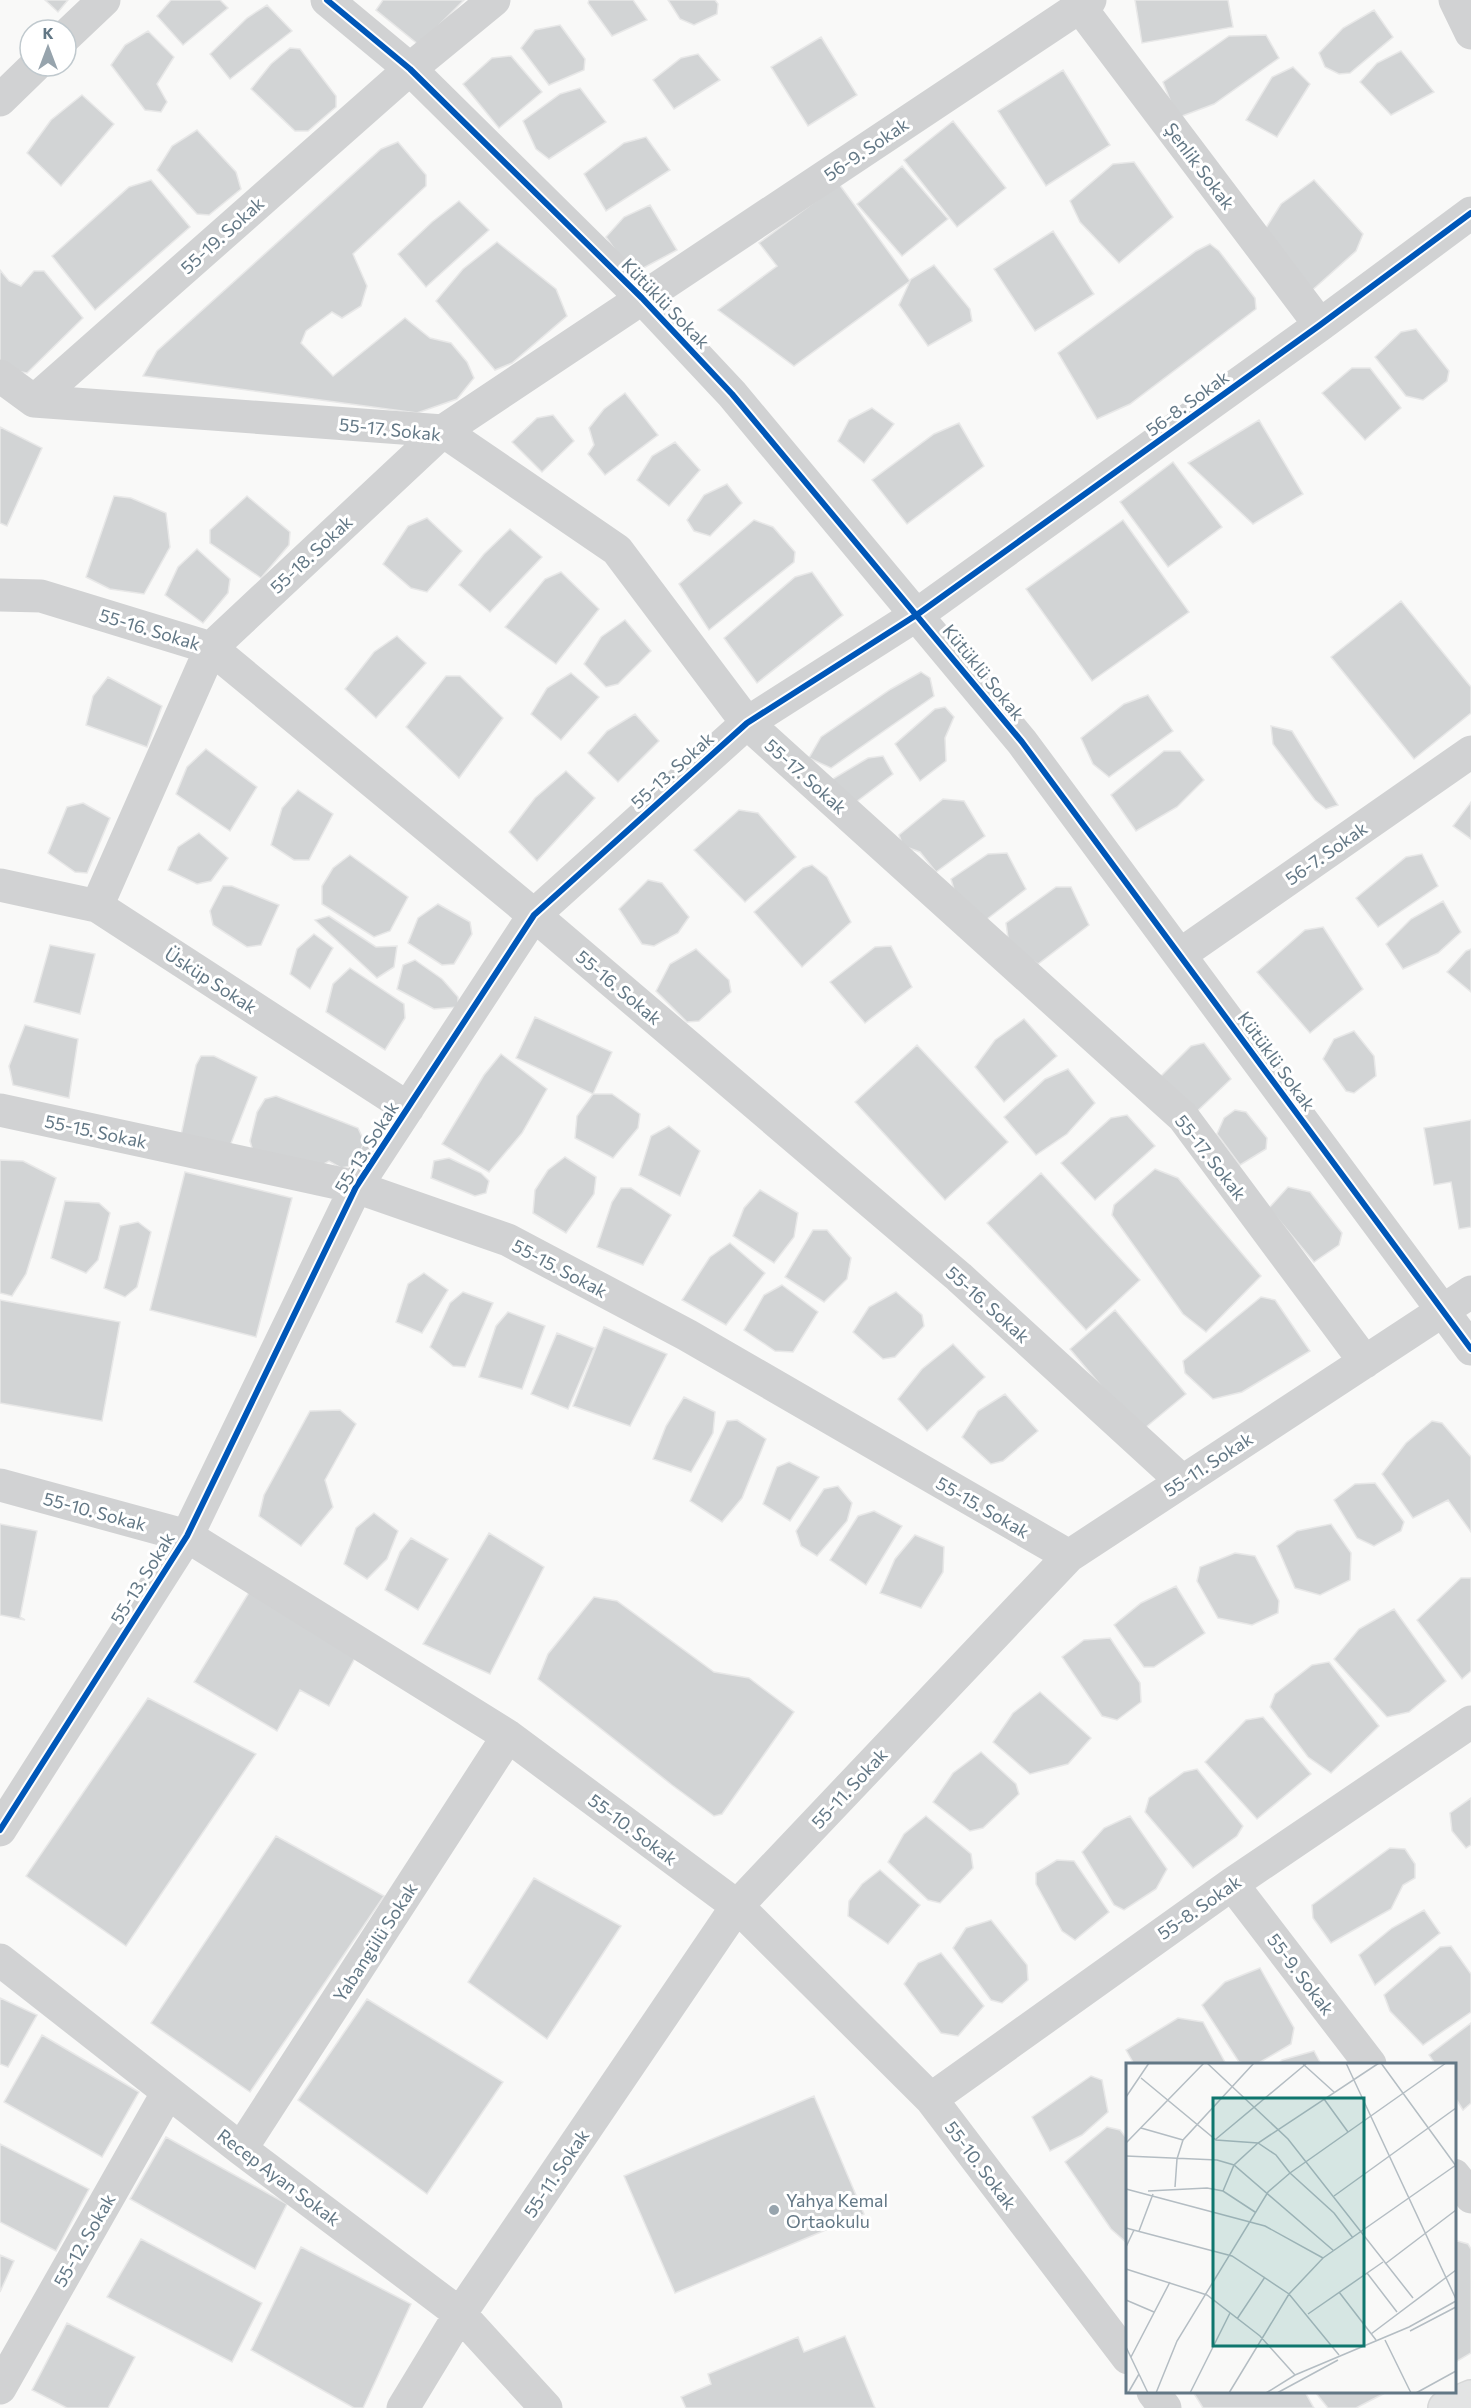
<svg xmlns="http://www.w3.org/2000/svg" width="1471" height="2408" viewBox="0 0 1471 2408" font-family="Commissioner,sans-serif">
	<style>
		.building { fill: #d2d4d5; stroke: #e8e8e8; stroke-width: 1.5 }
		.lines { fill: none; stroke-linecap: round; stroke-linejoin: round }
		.secondary-casing { stroke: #d6d7d7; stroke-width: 36 }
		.minor { stroke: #d1d2d3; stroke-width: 33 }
		.tertiary { stroke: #d1d2d3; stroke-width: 33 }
		.secondary { stroke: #e3e4e4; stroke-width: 33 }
		.cycleway-casing { stroke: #fff; stroke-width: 10 }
		.cycleway { stroke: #0057b8; stroke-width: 6 }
		.poi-dot { fill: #97a4ad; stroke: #fff; stroke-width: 2 }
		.labels { text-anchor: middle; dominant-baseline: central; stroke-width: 6; stroke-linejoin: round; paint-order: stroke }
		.street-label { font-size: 18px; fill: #627785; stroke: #fff }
		.poi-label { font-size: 18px; fill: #627785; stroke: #fff; text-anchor: start }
		.inset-road { fill: none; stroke: #b4bdc3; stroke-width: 1.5 }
		.view { fill: #0f766e; fill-opacity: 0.15; stroke: #0f766e; stroke-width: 3 }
		.inset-edge { fill: none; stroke: #627785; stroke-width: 3 }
	</style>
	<rect width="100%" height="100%" fill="#f9f9f8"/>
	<path class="building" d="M45 0H68L58 12Z
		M171 0H220L228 8 183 45 157 16Z
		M383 0H464L419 45 376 10Z
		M589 0H633L647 20 612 36 588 3Z
		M668 0H715L718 4 717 14 694 25 680 19Z
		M1135 0H1228L1233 27 1142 43Z
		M267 5 292 31 230 79 210 54 247 18Z
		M1374 10 1393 37 1350 73 1339 74 1325 67 1319 53 1343 28Z
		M560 25 585 59 584 70 549 85 521 48 535 30Z
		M148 31 174 57 157 84 167 102 161 112 145 110 111 65 125 45Z
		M1266 35 1279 58 1214 104 1177 118 1163 82 1229 36Z
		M821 37 857 95 808 126 771 67Z
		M290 48 300 49 336 96V107L308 131H295L251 89 271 64Z
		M1401 51 1434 92 1391 115 1360 82 1377 63Z
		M698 54 720 80 674 109 653 80 681 58Z
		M511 56 542 92 499 128 463 84 492 58Z
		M1293 67 1310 84 1277 137 1246 120 1272 77Z
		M1063 70 1110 145 1046 186 998 111Z
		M580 88 606 122 549 159 536 149 523 121 560 94Z
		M82 95 114 124 61 186 27 153 51 120Z
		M953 121 1006 188 957 227 904 160Z
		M197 130 236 172 241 189 209 215 197 214 157 170 172 146Z
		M646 137 670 170 606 211 584 174 624 143Z
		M398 142 426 175V186L353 254 367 286 361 306 342 318 332 312 306 331 301 343 333 376 405 318 430 338 451 343 467 362 474 378 457 399 417 413 143 376 157 351 381 149Z
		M1134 162 1173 217 1119 263 1080 222 1070 201 1113 164Z
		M902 166 948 219 902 256 857 204Z
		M151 180 190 227 95 310 52 256 129 187Z
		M1314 180 1363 234 1356 251 1309 293 1259 239 1281 204Z
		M839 184 910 281 794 366 718 310 777 266 759 243Z
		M459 201 489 230 426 287 398 254 432 222Z
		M650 205 677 250 632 274 606 237 624 217Z
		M1053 231 1094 294 1035 331 994 269Z
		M497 242 556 289 567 316 512 363 495 370 436 301 463 269Z
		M1210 244 1219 251 1255 298 1256 309 1130 404 1097 419 1058 353 1196 251Z
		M934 265 970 309 972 321 928 346 899 305 911 279Z
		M0 270 9 281 21 286 34 271H44L83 318 27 373 0 368Z
		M1416 329 1449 371 1447 381 1423 400 1406 396 1375 357 1401 332Z
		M1352 368H1370L1401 408 1365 440 1322 393Z
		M625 393 658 435 605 475 588 454 594 445 589 428 604 409Z
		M872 408 894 424 864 463 838 441 849 420Z
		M553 415 574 441 542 472 512 442 537 418Z
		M1259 420 1303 494 1253 524 1188 463Z
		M959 423 984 466 907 524 872 480 934 434Z
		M0 427 42 448 7 526 0 523Z
		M675 442 700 470 669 506 637 480 652 456Z
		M1173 462 1222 527 1168 567 1120 502Z
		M727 484 742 503 710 536 694 531 687 520 704 495Z
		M114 496 131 498 166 513 170 547 144 594 110 589 86 577Z
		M247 496 290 532 289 545 261 578 210 543V530Z
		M427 518 462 551 427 592 411 588 383 564 408 526Z
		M754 520 773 527 795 552 794 562 709 630 679 584Z
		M1123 520 1189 612 1092 681 1026 589Z
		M510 529 542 557 490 612 459 585 484 554Z
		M197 549 230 579 228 593 203 623 165 595 178 567Z
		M561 572 599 609 556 664 505 627 545 579Z
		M812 572 843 615 757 683 724 638 795 577Z
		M1401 601 1471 687V713L1414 759 1331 657Z
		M625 620 651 651 618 684 606 687 584 664 601 637Z
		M397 636 426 663 376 718 345 689 374 652Z
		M921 672 930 678 934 696 831 768 809 758 821 737 891 689Z
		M571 673 599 697 561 740 531 714 547 688Z
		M446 676H460L503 718 459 778 406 727Z
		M108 677 162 706 147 747 86 725 93 696Z
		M1148 695 1173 731 1109 777 1093 764 1081 738 1124 704Z
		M945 707 954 717 945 738 946 761 920 781 895 744 935 709Z
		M635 714 659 741 618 782 588 753 607 731Z
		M1271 726 1292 731 1338 805 1326 809 1315 800 1273 744Z
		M206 749 257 787 230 831 176 794 187 767Z
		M1164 751H1180L1204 780 1177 807 1136 831 1111 795Z
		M883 756 893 774 856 802 831 780 868 758Z
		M566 771 595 798 537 861 509 832 535 798Z
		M298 790 333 814 309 860H294L271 845 282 808Z
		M943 799 964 801 985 836 936 872 920 852 903 846 899 835Z
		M1471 802V839L1453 826Z
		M83 803 110 818 87 873 75 872 48 853 67 807Z
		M739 810 758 813 796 857 745 902 694 850Z
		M199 833 228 858 211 881 197 884 168 870 178 847Z
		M1007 853 1026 889 978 926 957 900 951 879 988 854Z
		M1422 854 1438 886 1378 927 1356 898 1406 857Z
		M350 855 408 897 390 931 374 937 322 904V886L333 868Z
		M812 865 827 877 851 922 802 967 754 912 803 868Z
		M648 880 662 883 689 917 678 933 654 946 642 944 619 909Z
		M223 886H232L279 905 261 945 247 947 213 925 210 911Z
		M1056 887H1071L1089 925 1038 964 1009 945 1006 923Z
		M1443 901 1461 932 1438 953 1403 969 1386 944 1411 919Z
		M438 904 470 922 472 934 454 964 442 965 408 943 418 918Z
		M329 916 376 947 397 946 394 967 377 978 315 920Z
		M1323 927 1363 989 1310 1033 1257 972 1305 930Z
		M314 934 333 948 310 989 290 974 297 949Z
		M50 945 95 954 80 1014 34 1002Z
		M891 946 912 987 865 1023 830 982 875 947Z
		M696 949 729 980 731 992 699 1021 687 1022 656 991 670 964Z
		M1471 949V992L1447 972 1466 951Z
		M415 960 442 979 458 997V1007L434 1009 397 989 403 965Z
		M350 968 404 1004 405 1018 385 1050 326 1012 333 984Z
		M535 1017 612 1052 593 1094 516 1058Z
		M1024 1019 1057 1056 1004 1102 975 1067 995 1040Z
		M25 1025 78 1039 69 1098 13 1085 9 1066Z
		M1354 1031 1374 1056 1376 1076 1354 1093 1346 1091 1323 1059 1334 1039Z
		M1204 1043 1231 1079 1191 1117 1155 1082 1191 1046Z
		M917 1045 1008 1142 945 1200 855 1102Z
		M501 1054 547 1089 522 1133 489 1172 442 1144 484 1075Z
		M201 1056H214L257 1077 228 1151 181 1135 196 1065Z
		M1068 1069 1095 1103 1067 1134 1036 1155 1004 1117 1045 1079Z
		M593 1094H612L640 1114 638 1128 613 1158 575 1138 577 1116Z
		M276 1096 358 1128 364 1141 356 1165 341 1168 329 1161 311 1171 254 1155 250 1141 257 1112 265 1099Z
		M1235 1110 1246 1112 1267 1138 1266 1149 1240 1165 1217 1134 1224 1118Z
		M1127 1115 1155 1146 1095 1200 1061 1163 1111 1118Z
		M1471 1120V1227L1459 1229 1451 1182 1434 1185 1424 1128Z
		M669 1126 700 1151 680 1196 639 1175 651 1136Z
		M565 1157 596 1177 594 1194 566 1233 533 1213 535 1190 548 1170Z
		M449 1158 481 1173 489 1181 486 1193 475 1196 431 1178 434 1161Z
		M0 1160 23 1161 56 1178 26 1274 12 1296 0 1293Z
		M1155 1169 1178 1178 1261 1276 1206 1332 1183 1314 1112 1215 1114 1205Z
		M185 1172 292 1198 256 1337 150 1310Z
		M1041 1173 1140 1280 1086 1330 987 1223Z
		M1288 1187 1310 1192 1342 1233 1339 1245 1314 1262 1269 1208Z
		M621 1188H631L671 1215 643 1265 597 1247 612 1202Z
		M760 1190 798 1213 794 1237 774 1263 733 1236 744 1208Z
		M65 1201 99 1203 110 1213 98 1260 86 1273 51 1258Z
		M138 1222 151 1232 137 1287 125 1297 104 1288 120 1226Z
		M813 1230H827L851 1258 847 1279 824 1302 785 1277Z
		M730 1243 765 1273 726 1325 682 1300 710 1257Z
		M424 1273 448 1290 422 1333 396 1322 408 1284Z
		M782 1285 818 1312 793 1352 775 1351 744 1330 764 1295Z
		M463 1292 493 1303 465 1367 453 1366 430 1347 450 1303Z
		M896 1292 922 1315 924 1326 895 1357 883 1359 853 1332 869 1307Z
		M1261 1297 1275 1300 1310 1351 1242 1392 1213 1399 1185 1373 1183 1361Z
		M0 1300 120 1322 102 1421 0 1403Z
		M1115 1310 1186 1394 1140 1432 1070 1349Z
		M508 1312 545 1326 522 1389 479 1377 496 1326Z
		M604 1327 667 1354 630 1426 573 1406Z
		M557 1333 594 1348 568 1409 531 1394Z
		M953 1344 985 1377 927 1431 898 1399 922 1369Z
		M1005 1394 1038 1431 1003 1461 991 1464 962 1437 978 1411Z
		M684 1397 715 1412 713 1433 691 1472 653 1459 666 1426Z
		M340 1410 356 1424 325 1480 333 1507 301 1546 259 1516 264 1495 310 1411Z
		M737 1420 766 1439 742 1498 722 1522 690 1501 727 1421Z
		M1432 1421 1442 1423 1471 1457V1532L1448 1500 1413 1518 1382 1474 1406 1443Z
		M789 1462 819 1477 790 1521 763 1504 777 1467Z
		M1375 1483 1404 1522 1401 1531 1374 1546 1357 1538 1334 1500 1355 1484Z
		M838 1486 852 1503 847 1521 817 1556 801 1546 796 1531 824 1489Z
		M874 1511 902 1526 866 1585 830 1560 858 1516Z
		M374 1513 398 1531 387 1559 367 1579 344 1564 356 1528Z
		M0 1524 37 1531 20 1617 25 1620 0 1615Z
		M1331 1524 1351 1553 1350 1580 1320 1595 1295 1588 1277 1546 1297 1531Z
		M489 1533 544 1567 490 1674 423 1644Z
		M915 1535 944 1547 943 1572 921 1608 880 1593 895 1559Z
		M411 1538 448 1559 418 1610 385 1590 400 1552Z
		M1235 1553 1255 1556 1279 1601 1278 1613 1252 1625 1218 1618 1197 1581 1200 1567Z
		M1461 1578H1471V1671L1462 1679 1417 1620Z
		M256 1581 362 1645 329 1706 300 1690 277 1731 194 1682Z
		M1176 1586 1205 1633 1154 1667H1144L1114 1625 1141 1603Z
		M594 1597 617 1601 714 1672 749 1678 794 1712 722 1814 714 1816 672 1785 538 1679 548 1654Z
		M1394 1609 1446 1681 1409 1712 1387 1717 1334 1659 1359 1629Z
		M1110 1638 1140 1683 1141 1702 1117 1720 1102 1716 1062 1657 1084 1640Z
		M1329 1662 1379 1726 1331 1773 1308 1757 1270 1707 1275 1694 1312 1665Z
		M1040 1692 1091 1738 1068 1764 1030 1774 993 1742 1013 1713Z
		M148 1698 256 1754 126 1946 26 1876Z
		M1263 1717 1311 1774 1257 1819 1205 1762 1246 1720Z
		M981 1752 1016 1784 1019 1794 983 1828 970 1831 933 1802 953 1773Z
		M1197 1769 1243 1826 1237 1836 1193 1868 1145 1812 1149 1798 1184 1772Z
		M1471 1798V1845L1466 1848 1452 1831 1450 1813Z
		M926 1816 971 1854 973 1868 940 1903 928 1900 888 1862 904 1834Z
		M1130 1816 1167 1869 1156 1889 1124 1910 1114 1905 1082 1852 1104 1828Z
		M276 1836 384 1896 250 2092 151 2023Z
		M1390 1848 1405 1849 1415 1864V1878L1403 1885 1391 1909 1331 1943 1313 1918 1312 1905Z
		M1057 1860 1074 1861 1109 1912 1075 1940 1062 1931 1036 1884V1873Z
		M880 1870 920 1905 888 1944 848 1916 849 1901 862 1884Z
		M534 1878 621 1926 547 2039 468 1982Z
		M1424 1910 1440 1933 1375 1985 1359 1955 1392 1928Z
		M991 1920 1027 1965 1028 1980 1002 2003 991 2000 953 1948 966 1928Z
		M1451 1946 1471 1974V2012L1423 2045 1390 2011 1384 1995 1440 1947Z
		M941 1953 984 2006 958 2036 941 2033 904 1984 918 1963Z
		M1260 1968 1294 2028 1291 2044 1257 2064H1248L1239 2062 1202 2005 1225 1982Z
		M0 1998 37 2015 8 2067 0 2064Z
		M367 1999 503 2082 427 2194 298 2100Z
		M1178 2018 1203 2022 1226 2064H1134L1126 2050Z
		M1471 2023V2103L1463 2110 1454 2096V2064H1435L1429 2055Z
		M42 2035 139 2092 102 2157 4 2102Z
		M1314 2051 1321 2064H1278L1282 2060Z
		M1091 2076 1102 2080 1108 2112 1082 2135 1050 2151 1032 2117Z
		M814 2096 864 2214 675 2293 624 2176Z
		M1107 2127 1120 2130 1128 2140V2244L1111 2229 1065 2162Z
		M166 2137 287 2204 255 2269 130 2199Z
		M0 2144 89 2189 56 2251 0 2222Z
		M141 2239 262 2303 232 2362 107 2297Z
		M1454 2240 1468 2244 1471 2249V2353L1454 2363Z
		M301 2247 411 2304 363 2408H354L251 2350Z
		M0 2255 14 2261 0 2292Z
		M67 2323 135 2357 108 2408H67L32 2390Z
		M845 2336 875 2408H686L681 2397 711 2384 708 2374 798 2337 804 2352Z
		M1193 2392H1305L1314 2408H1203Z
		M1315 2392H1387L1356 2408H1328Z"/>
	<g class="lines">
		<g class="secondary-casing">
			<path id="secondary" d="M1445 2408 1471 2397"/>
		</g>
		<path class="minor" d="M327 0 410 69 642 298 732 394 1022 742 1471 1349
			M1080 7 1320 325
			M66 36 104 0
			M0 100 35 66
			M0 376 34 401 443 431 617 550 747 723 1183 1117 1365 1362
			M34 401 410 69 494 0
			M0 595 41 596 211 648 534 915 959 1277 1182 1481
			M0 885 97 906 408 1108
			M97 906 211 648 443 431 1090 0
			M1181 954 1471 752
			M0 1110 356 1187 508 1240 687 1335 1069 1556
			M0 1485 187 1536 508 1736 737 1906 931 2099 1128 2358
			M0 1830 187 1536 356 1187 534 915 747 723 918 614 1320 325 1471 213
			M1232 1884 1370 2064
			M0 1960 241 2149 460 2314 546 2408
			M931 2099 1232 1884 1471 1722
			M241 2149 508 1736
			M1454 2175 1471 2197
			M0 2388 168 2092
			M1153 2392 1165 2408
			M403 2408 460 2314 737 1906 1069 1556 1471 1292"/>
		<path class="tertiary" d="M1455 0 1471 33"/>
		<use href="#secondary" class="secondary"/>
		<g class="cycleway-casing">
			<path id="cycleway" d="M327 0 410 69 642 298 732 394 1022 742 1471 1349
				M0 1830 187 1536 356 1187 534 915 747 723 918 614 1320 325 1471 213"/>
		</g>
		<use href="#cycleway" class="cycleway"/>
	</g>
	<circle class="poi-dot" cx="774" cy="2210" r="6"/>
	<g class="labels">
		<g class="street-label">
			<text transform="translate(866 149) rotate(-34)">56-9. Sokak</text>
			<text transform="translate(1200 166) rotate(53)">Şenlik Sokak</text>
			<text transform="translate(222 235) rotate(-42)">55-19. Sokak</text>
			<text transform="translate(666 303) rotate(46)">Kütüklü Sokak</text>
			<text transform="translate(1187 403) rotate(-36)">56-8. Sokak</text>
			<text transform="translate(390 429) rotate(6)">55-17. Sokak</text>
			<text transform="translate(311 554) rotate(-43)">55-18. Sokak</text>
			<text transform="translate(150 629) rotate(17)">55-16. Sokak</text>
			<text transform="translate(984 672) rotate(51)">Kütüklü Sokak</text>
			<text transform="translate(672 770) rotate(-42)">55-13. Sokak</text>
			<text transform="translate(806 776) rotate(42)">55-17. Sokak</text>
			<text transform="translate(1326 853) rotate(-35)">56-7. Sokak</text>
			<text transform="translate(211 980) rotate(33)">Üsküp Sokak</text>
			<text transform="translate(619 987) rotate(40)">55-16. Sokak</text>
			<text transform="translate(1277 1061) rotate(54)">Kütüklü Sokak</text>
			<text transform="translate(96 1131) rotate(12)">55-15. Sokak</text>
			<text transform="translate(366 1147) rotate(-58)">55-13. Sokak</text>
			<text transform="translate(1211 1157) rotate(52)">55-17. Sokak</text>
			<text transform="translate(560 1268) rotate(28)">55-15. Sokak</text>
			<text transform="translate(988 1304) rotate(42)">55-16. Sokak</text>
			<text transform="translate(1208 1464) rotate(-33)">55-11. Sokak</text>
			<text transform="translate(983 1507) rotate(30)">55-15. Sokak</text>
			<text transform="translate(95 1511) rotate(15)">55-10. Sokak</text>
			<text transform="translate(142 1578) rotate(-58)">55-13. Sokak</text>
			<text transform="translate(849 1788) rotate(-47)">55-11. Sokak</text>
			<text transform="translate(633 1829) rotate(37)">55-10. Sokak</text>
			<text transform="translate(1199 1907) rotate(-35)">55-8. Sokak</text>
			<text transform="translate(375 1942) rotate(-57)">Yabangülü Sokak</text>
			<text transform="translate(1301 1974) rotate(53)">55-9. Sokak</text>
			<text transform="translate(981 2165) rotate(53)">55-10. Sokak</text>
			<text transform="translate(556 2173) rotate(-56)">55-11. Sokak</text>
			<text transform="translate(279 2177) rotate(37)">Recep Ayan Sokak</text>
			<text transform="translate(84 2240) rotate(-60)">55-12. Sokak</text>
		</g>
		<g class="poi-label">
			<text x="786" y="2200">Yahya Kemal<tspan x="786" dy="21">Ortaokulu</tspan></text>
		</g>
	</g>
	<g transform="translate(1126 2063)">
		<rect width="330" height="330" fill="#f9f9f8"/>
		<path class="inset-road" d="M81 0 162 76 287 235M220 0 330 236M255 0 330 103M177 1 208 29M15 15 90 77 132 80 150 92 164 110 208 150 227 175M0 34 23 0M198 36 222 69M15 65 57 77M90 76 181 0M0 80 78 0M0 93 91 97 108 102 208 188M49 124 51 96 57 77 128 0M0 126 139 163 197 195M22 128 81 125 97 128 129 149M97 128 108 102 132 80 253 0M208 133 330 45M0 165 106 193 163 231 213 292M13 168 27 131M0 184 8 167M259 201 330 147M0 206 81 232 134 273 169 312M241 210 271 249M213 229 250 277M0 237 28 249M182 251 257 199M111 256 139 214M284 268 330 244M245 271 330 207M259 277 285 330M0 284 22 330M5 294 44 219M2 330 13 311M30 330 51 278 142 129 164 110 320 0M64 330 104 250M103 330 163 231 197 195 330 102M140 330 169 312 283 264 330 238M151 330 212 297M290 330 330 308"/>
		<path class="view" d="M87 35H238V283H87Z"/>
		<rect width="330" height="330" class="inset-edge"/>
	</g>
	<g transform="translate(48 48)"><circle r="28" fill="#ffffff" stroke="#c0c9ce" stroke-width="1.5"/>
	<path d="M0-4.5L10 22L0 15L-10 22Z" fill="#97a4ad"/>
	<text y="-9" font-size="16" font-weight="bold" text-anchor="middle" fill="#627785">K</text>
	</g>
</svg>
